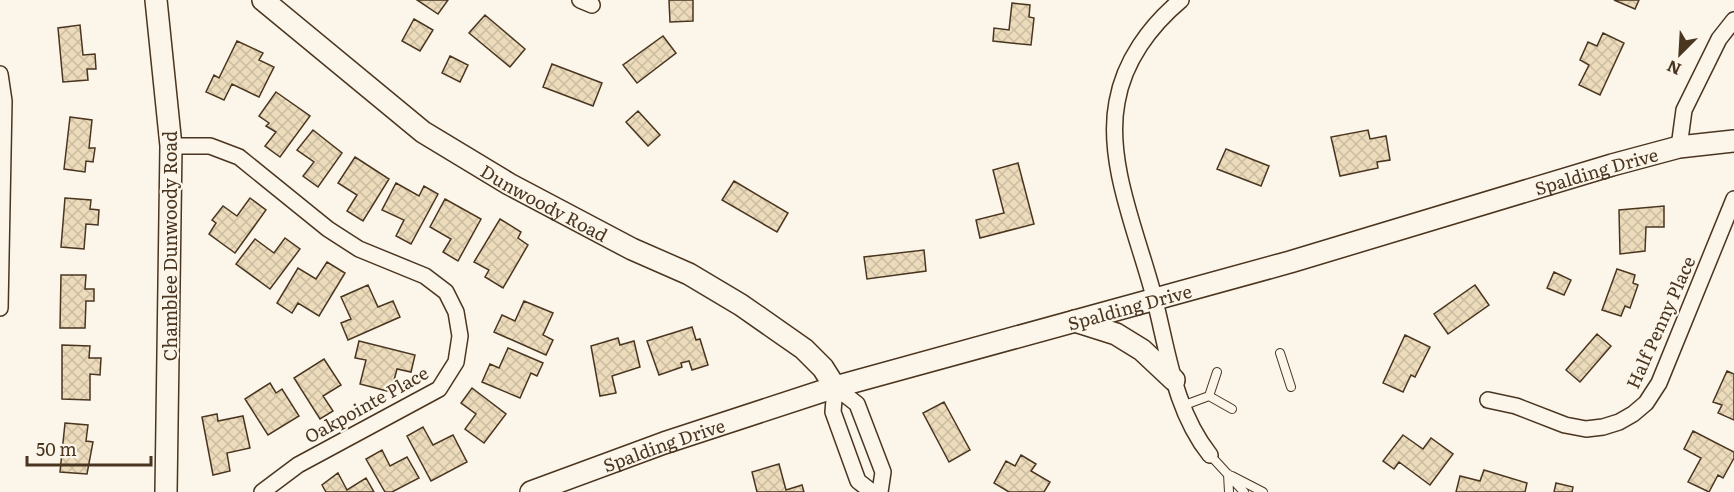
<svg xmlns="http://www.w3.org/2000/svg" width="1734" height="492" viewBox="0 0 1734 492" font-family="Literata,serif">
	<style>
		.building { fill: url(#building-cross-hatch); stroke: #4a3520; stroke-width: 1.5 }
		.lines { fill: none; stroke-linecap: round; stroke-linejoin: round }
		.lane-casing { stroke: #4a3520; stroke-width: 10 }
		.street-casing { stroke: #4a3520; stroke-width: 18 }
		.secondary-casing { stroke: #4a3520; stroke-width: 24 }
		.lane { stroke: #fbf6e9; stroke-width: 8 }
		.street { stroke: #fbf6e9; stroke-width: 15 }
		.secondary { stroke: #fbf6e9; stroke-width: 21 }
		.labels { text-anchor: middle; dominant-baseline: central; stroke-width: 4.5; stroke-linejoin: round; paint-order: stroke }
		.street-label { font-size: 18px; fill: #4a3520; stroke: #fbf6e9 }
	</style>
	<defs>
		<pattern id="building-cross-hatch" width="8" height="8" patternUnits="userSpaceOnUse" patternTransform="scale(1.5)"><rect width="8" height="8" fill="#ecdcbc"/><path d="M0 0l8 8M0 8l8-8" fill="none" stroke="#ccbda1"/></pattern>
	</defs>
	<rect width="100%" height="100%" fill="#fbf6e9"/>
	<path class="building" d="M417 0H448L438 14Z
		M669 0H693V21L670 22Z
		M1614 0H1639L1635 9Z
		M1012 3 1030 5 1029 17 1034 18 1031 45 993 41 994 28 1009 30Z
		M485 15 525 49 510 67 469 33Z
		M414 19 433 30 420 51 402 41Z
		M80 25 83 55 95 54 96 69H87L88 80 63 82 58 28Z
		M1603 33 1624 43 1600 95 1579 85 1589 65 1580 60 1588 42 1597 46Z
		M663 36 676 53 637 83 623 65Z
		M237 41 263 53 259 60 274 67 259 97 232 84 224 100 206 92 214 75 219 78Z
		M450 56 468 65 460 82 442 73Z
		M552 64 602 83 593 106 543 87Z
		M276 92 310 116 280 157 265 146 276 132 266 126 269 123 259 116Z
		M638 111 660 135 648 146 626 122Z
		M70 117 92 120 89 148H95L93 162 86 161 85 172 64 169Z
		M313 130 342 153 318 187 303 176 314 162 297 150Z
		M1368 130 1370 139 1386 136 1390 160 1377 162 1378 168 1340 176 1331 137Z
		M1226 149 1269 166 1261 186 1217 169Z
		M355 157 389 179 363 221 347 211 357 195 338 183Z
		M1018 163 1034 224 980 238 976 220 1004 213 993 170Z
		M734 181 788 213 777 232 722 200Z
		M396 183 419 196 424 186 438 194 411 244 396 236 404 220 382 210Z
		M65 198 91 200 90 209 99 210 98 225 86 224 84 249 61 247Z
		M250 198 266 210 235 253 209 234 216 223 212 220 223 206 237 216Z
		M445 199 481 219 458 261 443 252 451 239 430 227Z
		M1664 206V227H1646L1645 251 1620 254 1619 210Z
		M500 219 521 232 518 238 528 245 503 288 485 277 489 270 474 262Z
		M285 238 300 249 270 289 236 264 255 239 274 253Z
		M924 250 926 271 867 279 864 257Z
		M327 262 345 273 319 316 298 303 292 313 277 303 298 268 316 279Z
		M1617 269 1635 275 1633 283 1638 285 1630 308 1625 306 1621 316 1602 310Z
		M1554 272 1571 280 1564 295 1547 288Z
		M61 275H86L85 289H94V301H86L85 328H60Z
		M368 285 378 307 393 301 400 317 348 340 341 323 351 319 341 297Z
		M1475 285 1489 305 1448 334 1434 314Z
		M524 301 553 313 543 335 553 340 546 355 494 332 502 315 515 321Z
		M692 327 696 340 700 339 708 365 692 370 689 361 681 363 682 367 659 375 647 341Z
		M1597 334 1611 346 1580 382 1566 370Z
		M1405 335 1430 347 1415 377 1411 375 1403 392 1383 383Z
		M618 338 620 345 634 341 640 367 612 376 616 393 600 396 591 346Z
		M359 341 415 355 411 372 397 369 391 392 360 384 366 360 355 358Z
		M62 345 90 346 89 358H101L100 375 90 374V400L62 399Z
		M508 348 543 363 537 376 531 373 520 398 482 382 490 364 499 368Z
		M324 359 341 385 323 396 333 411 320 419 294 378Z
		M1727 371 1734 374V420L1718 413 1722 405 1713 402Z
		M270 383 276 393 282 389 299 416 268 435 245 399Z
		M472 388 506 414 484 443 465 429 476 414 461 403Z
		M944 402 970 450 949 462 923 413Z
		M217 414 218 421 243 416 250 448 227 453 230 471 213 475 202 417Z
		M65 423 88 425 86 441 93 442 87 474 60 472Z
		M423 427 433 445 453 435 467 462 431 481 407 436Z
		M1693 431 1734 452V458L1723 478 1718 475 1709 492 1688 482 1701 458 1684 449Z
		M1403 435 1423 449 1431 438 1453 454 1430 485 1399 462 1394 469 1383 461Z
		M382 450 390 466 407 457 419 478 392 492H385L366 459Z
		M1021 455 1036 464 1031 471 1050 482 1044 492H1009L994 483 1006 461 1015 466Z
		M779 464 786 490 802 485 804 492H757L752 472Z
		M1484 470 1527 483 1525 492H1456L1460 476 1480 481Z
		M338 473 347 490 366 478 374 492H326L322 485Z
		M1556 483 1573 487 1572 492H1554Z"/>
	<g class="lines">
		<g class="lane-casing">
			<path id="lane" d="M1280 353 1291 387
				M1209 396 1217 372
				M1182 406 1209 396 1232 409
				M1210 455 1244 492
				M1228 474 1229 492
				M1232 476 1263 492"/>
		</g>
		<g class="street-casing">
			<path id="street" d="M580 0 592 5
				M1181 0C1150 26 1124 61 1117 102 1105 163 1139 238 1154 297 1168 351 1174 410 1210 455
				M0 74 4 101 0 308
				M171 146H210L239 157 328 229 359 249 425 276 446 292 456 312 460 336 456 362 439 389 298 465 262 492
				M1679 147 1684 110 1719 39 1734 20
				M835 387 857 404 883 472 880 492
				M835 387 833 412 858 481 872 492
				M1488 400 1516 406 1565 425 1586 429 1603 427 1619 422 1633 414 1646 403 1659 383 1734 199"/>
		</g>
		<g class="secondary-casing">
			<g id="secondary">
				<path d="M156 0 171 146 166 492"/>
				<path id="s1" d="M263 0 423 132 509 184 632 249 689 274 741 305 804 349 823 368 835 387"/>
				<path d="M1075 321 1116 334 1142 350 1174 380"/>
				<path id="s2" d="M531 492 664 443 835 387 1290 262 1612 165 1679 147 1734 141"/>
			</g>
		</g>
		<use href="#lane" class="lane"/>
		<use href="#street" class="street"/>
		<use href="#secondary" class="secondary"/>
	</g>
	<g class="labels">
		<g class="street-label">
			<text stroke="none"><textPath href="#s2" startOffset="1113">Spalding Drive</textPath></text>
			<text stroke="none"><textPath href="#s1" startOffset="348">Dunwoody Road</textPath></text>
			<text transform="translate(169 246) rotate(-90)">Chamblee Dunwoody Road</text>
			<text stroke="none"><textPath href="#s2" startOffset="627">Spalding Drive</textPath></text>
			<text transform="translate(1660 322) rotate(-66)">Half Penny Place</text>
			<text transform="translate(366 404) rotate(-29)">Oakpointe Place</text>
			<text stroke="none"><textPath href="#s2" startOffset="141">Spalding Drive</textPath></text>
		</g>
	</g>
	<g transform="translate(1680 54) rotate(204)" stroke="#fbf6e9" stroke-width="4.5" paint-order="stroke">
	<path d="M0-4.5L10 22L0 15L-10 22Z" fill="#4a3520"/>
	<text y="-9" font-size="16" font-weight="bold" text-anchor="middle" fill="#4a3520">N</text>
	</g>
	<path d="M27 456v9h124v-9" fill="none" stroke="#4a3520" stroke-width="3"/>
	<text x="36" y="456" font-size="18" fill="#4a3520" stroke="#fbf6e9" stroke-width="4.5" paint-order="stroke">50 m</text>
</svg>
